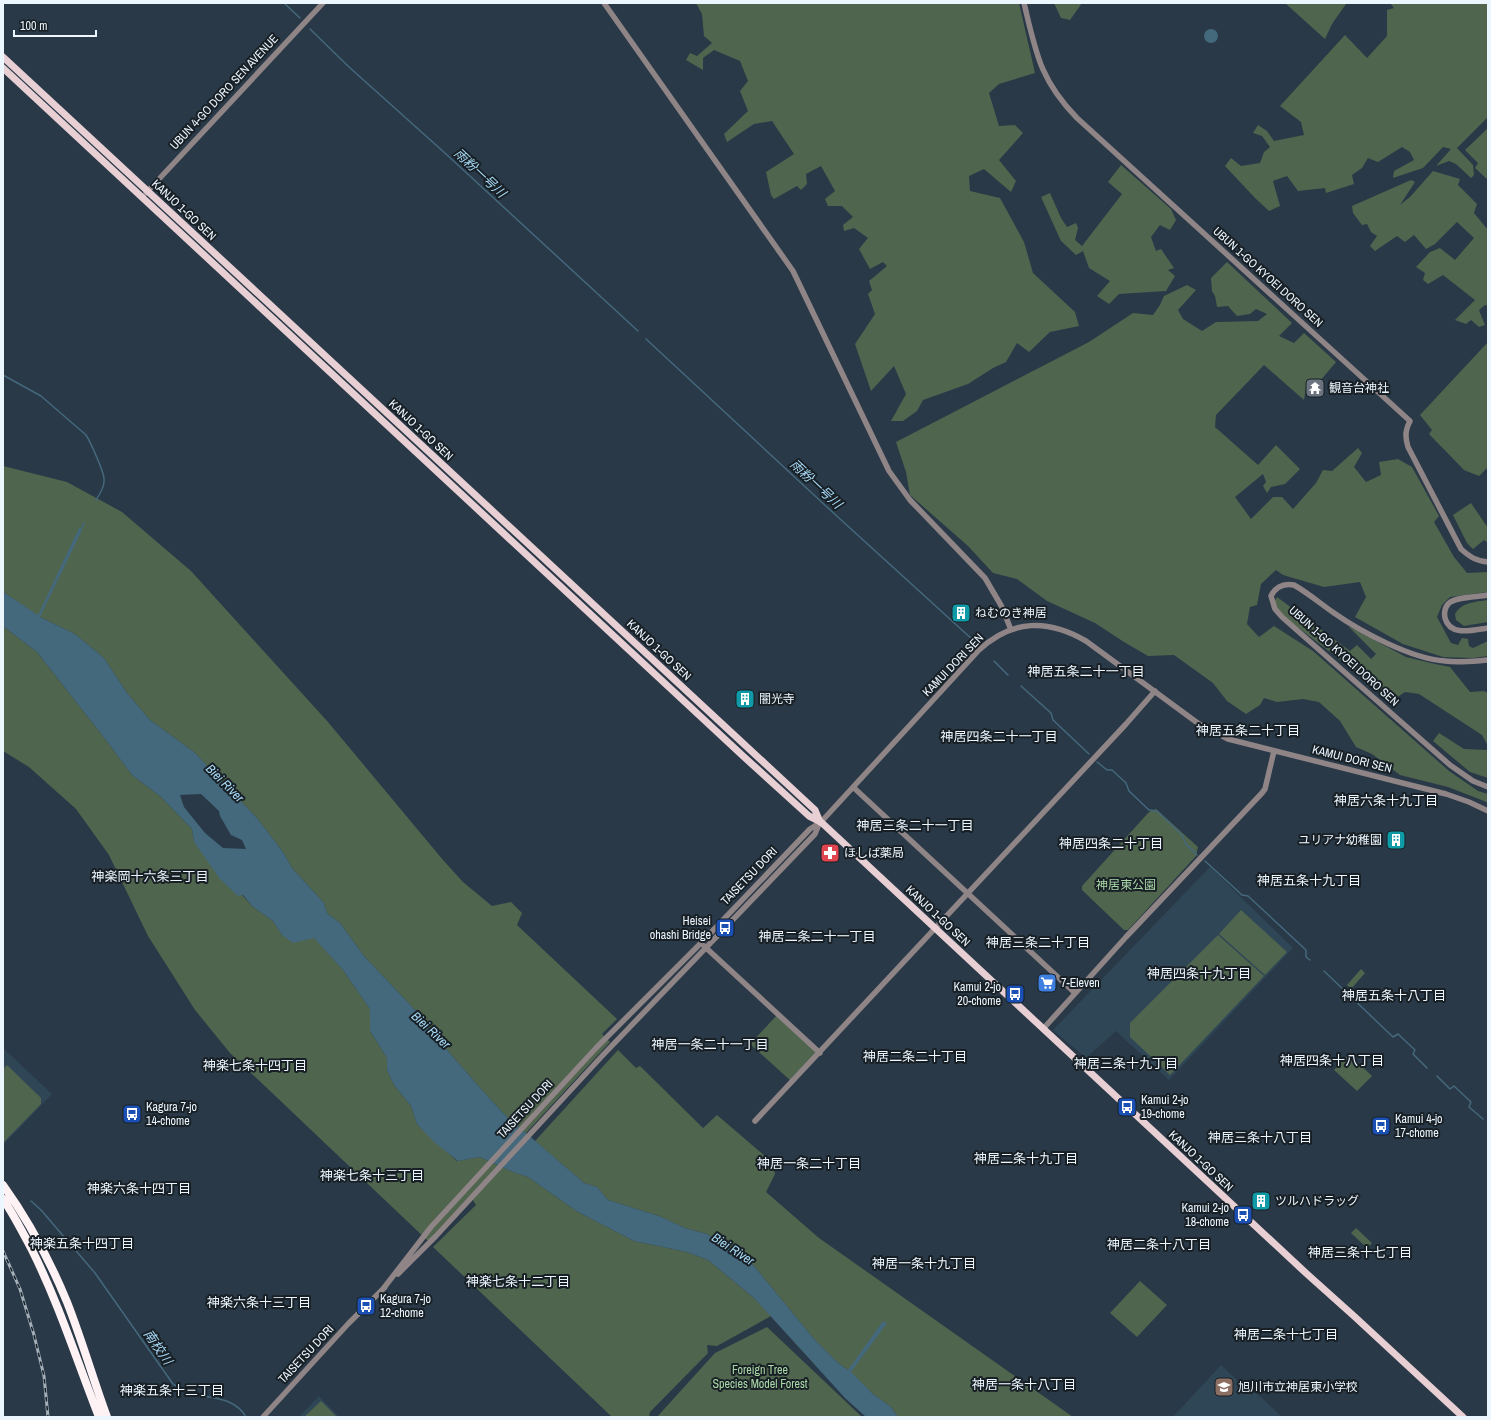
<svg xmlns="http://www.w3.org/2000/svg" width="1491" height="1420" viewBox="0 0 1491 1420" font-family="'Archivo Narrow','Noto Sans JP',sans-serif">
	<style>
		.built { fill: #2f4657 }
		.green { fill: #50654e }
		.water { fill: #44687c; fill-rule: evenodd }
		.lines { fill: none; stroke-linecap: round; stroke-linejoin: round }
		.stream { stroke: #44687c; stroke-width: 1.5 }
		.minor { stroke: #8f8486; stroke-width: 5.5 }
		.major { stroke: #e7cfd4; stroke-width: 7 }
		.highway { stroke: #fef2f5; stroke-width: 8 }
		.rail-casing { stroke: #a2afb9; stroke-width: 3 }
		.rail { stroke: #182026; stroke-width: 1.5; stroke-dasharray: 4.5; stroke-linecap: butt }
		.labels { text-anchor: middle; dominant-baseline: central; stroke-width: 4; stroke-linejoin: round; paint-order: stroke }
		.street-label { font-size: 12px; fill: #ebf6ff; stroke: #182026 }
		.poi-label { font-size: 12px; fill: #ebf6ff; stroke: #182026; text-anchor: start }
		.park-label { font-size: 12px; fill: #abd8a7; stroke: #182026 }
		.water-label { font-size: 13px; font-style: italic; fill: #a8daf7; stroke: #182026 }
		.neighbourhood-label { font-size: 13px; fill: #ebf6ff; stroke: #182026 }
	</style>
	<rect width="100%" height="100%" fill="#293947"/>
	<path class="built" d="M1210 867 1293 948 1169 1080 1116 1031 1086 1058 1053 1030Z
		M3 1048 52 1094 3 1145Z
		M1221 1365 1239 1382 1261 1397 1282 1417H1173Z
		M319 1396 339 1417H299Z"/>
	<path class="green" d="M696 3H1019L1035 73 999 84 989 93 999 126 1015 125 1023 133 999 160 1016 181 1011 192 984 169 969 176 970 191 1000 198 1024 242 1033 273 1075 312 1079 326 1050 332 1029 352 1017 343 1006 362 993 368 968 384 923 400 917 411 903 421H891L906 394 894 366 871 391 855 344 875 314 868 294 872 290 869 281 887 266 883 262 870 269 859 249 868 238 854 228 844 231 843 225 853 217 842 206H828L825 199 835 191 821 166 806 174 807 184 801 190 797 186 774 199 771 195 766 172 794 154 772 121 754 124 727 142 724 134 748 111 740 91 748 81 740 61 714 50 703 58V70L686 60 690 53 697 56 712 43 704 36 702 14Z
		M1054 3H1082L1070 20 1061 18Z
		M1285 3H1346V4L1332 24 1325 39Z
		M1390 3H1488V117L1457 148 1473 165 1474 175 1471 178 1456 164 1449 161 1436 166 1451 149 1443 147 1423 168 1393 178 1394 171 1414 160 1410 152 1402 147 1378 162 1368 158 1362 168 1352 175 1354 184 1326 193 1325 188 1298 191 1287 176 1273 181 1280 206 1269 211 1256 199 1225 166 1231 158 1241 166 1260 163 1264 152 1270 147 1262 136 1253 133 1258 125 1267 131 1274 141 1304 135 1301 122 1280 106 1345 35 1367 58 1387 36V10L1394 8Z
		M1488 128V180L1475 168 1478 163 1465 150Z
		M1121 165 1171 209 1176 220 1170 230 1160 225 1151 237 1156 251 1161 249 1174 268 1168 270 1175 276 1166 291 1119 294 1109 304 1097 296 1110 281 1089 268 1083 251 1076 255 1061 241 1041 197 1050 193 1061 218 1067 227 1076 223 1078 228 1075 240 1082 246 1122 194 1108 182Z
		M1433 171 1460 179 1458 185 1477 204 1474 213 1488 230V306L1485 305 1479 310 1485 325 1479 327 1471 320 1466 324 1455 320 1475 300 1443 275 1428 284 1423 280 1425 273 1416 267 1430 252 1440 248 1455 260 1474 238 1457 222 1435 244 1426 249 1414 235 1405 242 1397 236 1375 251 1370 246 1377 236 1371 232 1367 224 1362 225 1353 213 1352 206 1411 180 1415 182 1400 205 1410 197Z
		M1227 262 1292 323 1279 336 1294 343 1304 333 1336 362 1320 381 1316 379 1306 387 1304 400 1264 365 1216 415 1215 427 1258 465 1276 445 1300 469 1285 484 1271 487 1267 493 1263 486 1266 482 1263 474 1235 497 1251 519 1273 497H1282L1293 509 1316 483 1323 470 1332 471 1358 448 1362 453 1354 467 1366 482 1381 475 1379 462 1398 459 1412 467 1439 516 1434 522 1454 557 1467 573 1488 572V592L1450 597 1442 605 1437 617 1451 643 1458 645 1462 638 1468 639 1469 646 1473 648 1488 641V656L1473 658 1443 657 1403 644 1355 617 1366 597 1360 582 1324 587 1283 575 1276 570 1261 584 1257 605 1250 607 1247 624 1259 637 1274 626 1313 651 1449 771 1478 791 1488 794V803L1484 801 1448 787 1400 775 1372 754 1356 747 1340 721 1319 702 1303 699 1277 702 1264 698 1260 705 1246 714 1227 701 1213 683 1174 655 1148 656 1124 642 1095 623 1047 601 1017 579 993 573 968 546 910 495 906 472 896 442 1089 342 1133 313 1153 315 1160 305 1164 296 1187 285 1196 290 1178 310 1183 319 1202 331 1216 322 1258 321 1267 314 1256 309 1250 314 1237 316 1228 306 1217 307 1215 296 1212 291 1211 278Z
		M1488 342V467L1479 476 1464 470 1429 434 1432 430 1420 415Z
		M3 466 67 482 122 512 191 571 328 722 443 860 463 882 492 906 511 902 522 913 517 925 617 1019 602 1034 610 1042 526 1133 505 1115 481 1089 448 1051 417 1012 364 956 340 923 327 913 324 903 292 868 283 852 257 818 194 752 150 720 127 693 104 658 75 634 40 617 3 592Z
		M1471 503 1488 528V543L1484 540 1473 549 1467 543 1453 515Z
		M1277 597 1350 651 1357 645 1371 659 1376 654 1348 626 1406 657 1435 664 1450 667 1470 692 1484 691 1488 693V746L1482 735 1419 694 1405 692 1393 700 1271 607Z
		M1488 600V622L1464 626 1456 620 1455 614C1462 602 1475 602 1488 600Z
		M3 626 37 652 109 744 132 775 161 797 192 829 194 842 253 907 273 921 282 935 314 937 343 970 370 1009V1031L387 1058V1070L394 1085 411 1106 417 1124 457 1161 480 1157 513 1172 528 1177 578 1212 634 1241 687 1252 708 1260 754 1298 771 1316 717 1346 707 1345 708 1353 650 1412 649 1417H612L433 1247 476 1205 470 1196 428 1241 230 1053 195 1010 148 936 109 855 76 809 29 767 3 751Z
		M1439 733 1464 749 1488 750V778L1470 772 1433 741Z
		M1156 809 1198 847 1196 856 1128 930H1124L1082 890V886L1149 812Z
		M1241 910 1287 952 1265 975 1219 934Z
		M1218 935 1264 976 1170 1075 1130 1037V1023Z
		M1361 969 1365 973 1351 989 1347 985Z
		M778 1014 820 1053 792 1082 750 1044Z
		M618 1050 636 1068 640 1066 703 1128 717 1115 772 1162 775 1174 766 1192 819 1238 1073 1417H898L891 1407 873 1394 848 1370 838 1363 814 1339 754 1266 733 1250 707 1234 685 1228 659 1216 608 1200 597 1187 584 1183 535 1141Z
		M1349 1054 1372 1076 1357 1091 1334 1070Z
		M7 1065 41 1098V1104L3 1143V1069Z
		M1356 1228 1372 1243 1367 1248 1351 1233Z
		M1140 1281 1167 1305 1137 1337 1110 1313Z
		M767 1327 862 1417H657L715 1353Z
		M321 1401 337 1417H304Z"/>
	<path class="water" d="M1204 36a7 7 0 1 1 14 0a7 7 0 1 1-14 0Z
		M79 528 82 530 40 617 75 634 104 658 127 693 150 720 194 752 257 818 283 852 292 868 324 903 327 913 340 923 364 956 417 1012 448 1051 481 1089 505 1115 576 1176 584 1183 597 1187 608 1200 659 1216 685 1228 707 1234 733 1250 754 1266 814 1339 838 1363 848 1370 883 1321 887 1323 851 1372 873 1394 891 1407 898 1417H866L845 1398 754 1298 708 1260 687 1252 634 1241 578 1212 528 1177 513 1172 480 1157 458 1161 434 1142 417 1124 411 1106 394 1085 387 1070V1058L370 1031V1009L343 970 314 938 293 943 282 935 273 921 253 907 243 895 238 896 220 879 194 842 192 829 161 797 132 775 109 744 37 652 3 626V592L38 615ZM201 794 219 811 220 816 231 835 242 840 246 849 223 848 205 833 184 807 180 795Z"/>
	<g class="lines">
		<path class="stream" d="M284 3 300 18
			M310 29 349 67 446 154 638 331
			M646 339 828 508 974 641
			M3 375 41 396 86 435C90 441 104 472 104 479 105 486 100 494 96 500
			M81 530 84 523
			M994 661 1008 675
			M1021 686 1051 713 1053 720 1089 754
			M1097 762 1107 770H1112L1126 783 1129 791 1149 810 1157 811 1183 836 1185 843 1197 855
			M1205 861 1242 895 1248 896 1306 950V957L1310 960
			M1324 971 1393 1037 1398 1034 1415 1050 1413 1054 1427 1068
			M1437 1076 1450 1089 1454 1086 1471 1102 1469 1107 1483 1119
			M31 1201 41 1210 95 1273 173 1384C178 1387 184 1392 190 1393 210 1399 234 1396 246 1417"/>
		<path class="minor" d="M604 3 793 271 889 471 910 500 985 578 1002 607 1011 630
			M1024 3C1036 53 1040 80 1077 118L1410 421C1405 431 1405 437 1408 447L1461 549C1470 557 1476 561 1488 562
			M146 193 323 3
			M1488 595C1478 597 1456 597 1449 603 1445 607 1444 613 1445 618 1450 637 1473 630 1488 628
			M1488 660C1474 661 1459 663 1445 661 1412 659 1361 632 1334 613 1321 604 1308 593 1294 585 1284 583 1276 586 1271 596L1275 609 1282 617 1450 765 1473 781 1488 787
			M853 787 1075 993
			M704 946 820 1053
			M1043 1029 1126 937 1262 793 1265 789 1274 751
			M755 1121 1126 724 1155 691
			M398 1274 436 1236 603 1055 815 834 820 822
			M383 1289 431 1227 596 1048 701 943 810 829 821 822 979 650C1013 619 1048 619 1086 641L1199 724 1228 739 1446 794 1469 802 1488 811
			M263 1417 348 1324 385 1287"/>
		<path class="major" d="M3 57 815 810 820 822
			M3 68 743 756 809 816 821 822 1307 1274 1355 1317 1463 1417"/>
		<path class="highway" d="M3 1185C29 1221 50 1261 67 1302 82 1340 93 1379 107 1417
			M3 1199C14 1215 23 1233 32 1250 59 1304 77 1361 99 1417"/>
		<g class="rail-casing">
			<path id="rail" d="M3 1251 20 1289 34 1335 44 1376 48 1417"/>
		</g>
		<use href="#rail" class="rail"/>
	</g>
	<defs>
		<g id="temple-square" transform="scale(1)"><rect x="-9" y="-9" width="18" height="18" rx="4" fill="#6b7280" stroke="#182026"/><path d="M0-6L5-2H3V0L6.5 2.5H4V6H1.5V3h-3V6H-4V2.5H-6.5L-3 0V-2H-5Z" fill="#fff"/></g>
		<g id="building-square" transform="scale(1)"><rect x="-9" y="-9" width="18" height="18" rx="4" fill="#0f9aa8" stroke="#182026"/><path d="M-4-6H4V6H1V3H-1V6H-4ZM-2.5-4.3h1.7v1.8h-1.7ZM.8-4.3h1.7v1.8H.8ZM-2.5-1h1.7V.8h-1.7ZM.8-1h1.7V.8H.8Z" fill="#fff"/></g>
		<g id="pharmacy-square" transform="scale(1)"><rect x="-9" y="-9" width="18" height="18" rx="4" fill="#e0444e" stroke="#182026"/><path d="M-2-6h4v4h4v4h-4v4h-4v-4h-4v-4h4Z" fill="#fff"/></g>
		<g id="bus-square" transform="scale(1)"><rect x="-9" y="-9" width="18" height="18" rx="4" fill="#1a4fb4" stroke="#182026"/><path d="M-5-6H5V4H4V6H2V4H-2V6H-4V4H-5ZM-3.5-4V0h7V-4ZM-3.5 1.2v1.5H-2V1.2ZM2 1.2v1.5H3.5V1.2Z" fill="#fff"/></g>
		<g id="supermarket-square" transform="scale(1)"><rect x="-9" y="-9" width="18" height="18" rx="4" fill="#3f7fe0" stroke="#182026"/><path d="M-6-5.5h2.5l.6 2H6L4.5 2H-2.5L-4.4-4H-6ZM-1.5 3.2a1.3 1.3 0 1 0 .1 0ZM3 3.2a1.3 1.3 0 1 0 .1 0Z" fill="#fff"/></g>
		<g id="school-square" transform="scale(1)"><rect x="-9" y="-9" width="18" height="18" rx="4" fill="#8d6e63" stroke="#182026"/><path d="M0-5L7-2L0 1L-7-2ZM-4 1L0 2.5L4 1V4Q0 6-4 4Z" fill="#fff"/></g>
	</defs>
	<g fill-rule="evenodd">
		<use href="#temple-square" x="1315" y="388"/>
		<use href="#building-square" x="961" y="613"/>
		<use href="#building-square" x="745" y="699"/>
		<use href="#building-square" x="1396" y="840"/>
		<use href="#pharmacy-square" x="830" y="853"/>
		<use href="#bus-square" x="725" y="928"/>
		<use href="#supermarket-square" x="1047" y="983"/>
		<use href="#bus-square" x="1015" y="994"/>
		<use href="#bus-square" x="1127" y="1107"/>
		<use href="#bus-square" x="132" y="1114"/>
		<use href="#bus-square" x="1381" y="1126"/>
		<use href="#building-square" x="1261" y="1201"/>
		<use href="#bus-square" x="1243" y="1215"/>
		<use href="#bus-square" x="366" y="1306"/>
		<use href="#school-square" x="1224" y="1387"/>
	</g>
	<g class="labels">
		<g class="street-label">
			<text transform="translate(224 92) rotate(-47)">UBUN 4-GO DORO SEN AVENUE</text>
			<text transform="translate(184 210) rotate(43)">KANJO 1-GO SEN</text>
			<text transform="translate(1268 277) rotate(42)">UBUN 1-GO KYOEI DORO SEN</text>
			<text transform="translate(421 430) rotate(43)">KANJO 1-GO SEN</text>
			<text transform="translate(659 650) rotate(43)">KANJO 1-GO SEN</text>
			<text transform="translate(1344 656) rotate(42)">UBUN 1-GO KYOEI DORO SEN</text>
			<text transform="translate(953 665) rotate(-46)">KAMUI DORI SEN</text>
			<text transform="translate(1352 759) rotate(14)">KAMUI DORI SEN</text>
			<text transform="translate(749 876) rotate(-46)">TAISETSU DORI</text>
			<text transform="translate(938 916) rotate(43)">KANJO 1-GO SEN</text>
			<text transform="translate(525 1109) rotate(-47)">TAISETSU DORI</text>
			<text transform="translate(1201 1161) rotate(43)">KANJO 1-GO SEN</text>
			<text transform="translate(306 1354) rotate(-47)">TAISETSU DORI</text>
		</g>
		<g class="poi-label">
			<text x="1329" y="388">観音台神社</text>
			<text x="975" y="613">ねむのき神居</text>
			<text x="759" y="699">闇光寺</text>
			<text x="1382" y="840" text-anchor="end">ユリアナ幼稚園</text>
			<text x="844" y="853">ほしば薬局</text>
			<text x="711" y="921" text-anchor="end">Heisei<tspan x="711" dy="14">ohashi Bridge</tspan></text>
			<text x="1061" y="983">7-Eleven</text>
			<text x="1001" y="987" text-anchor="end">Kamui 2-jo<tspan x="1001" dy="14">20-chome</tspan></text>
			<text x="1141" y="1100">Kamui 2-jo<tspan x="1141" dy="14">19-chome</tspan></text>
			<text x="146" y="1107">Kagura 7-jo<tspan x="146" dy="14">14-chome</tspan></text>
			<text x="1395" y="1119">Kamui 4-jo<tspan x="1395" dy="14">17-chome</tspan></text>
			<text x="1275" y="1201">ツルハドラッグ</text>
			<text x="1229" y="1208" text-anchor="end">Kamui 2-jo<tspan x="1229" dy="14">18-chome</tspan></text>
			<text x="380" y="1299">Kagura 7-jo<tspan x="380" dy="14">12-chome</tspan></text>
			<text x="1238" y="1387">旭川市立神居東小学校</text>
		</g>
		<g class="park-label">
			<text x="1126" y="885">神居東公園</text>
			<text x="760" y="1370">Foreign Tree<tspan x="760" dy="14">Species Model Forest</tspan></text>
		</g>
		<g class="water-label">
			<text transform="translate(480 173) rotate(43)">雨粉一号川</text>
			<text transform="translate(816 484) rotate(43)">雨粉一号川</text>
			<text transform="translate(225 783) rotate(45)">Biei River</text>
			<text transform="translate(431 1030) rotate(43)">Biei River</text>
			<text transform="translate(733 1249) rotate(33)">Biei River</text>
			<text transform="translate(158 1347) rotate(55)">南校川</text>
		</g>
		<g class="neighbourhood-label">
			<text x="1086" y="671">神居五条二十一丁目</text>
			<text x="1248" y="730">神居五条二十丁目</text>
			<text x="999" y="736">神居四条二十一丁目</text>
			<text x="1386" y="800">神居六条十九丁目</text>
			<text x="915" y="825">神居三条二十一丁目</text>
			<text x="1111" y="843">神居四条二十丁目</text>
			<text x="150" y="876">神楽岡十六条三丁目</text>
			<text x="1309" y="880">神居五条十九丁目</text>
			<text x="817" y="936">神居二条二十一丁目</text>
			<text x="1038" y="942">神居三条二十丁目</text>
			<text x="1199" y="973">神居四条十九丁目</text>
			<text x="1394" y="995">神居五条十八丁目</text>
			<text x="710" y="1044">神居一条二十一丁目</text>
			<text x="915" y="1056">神居二条二十丁目</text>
			<text x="1332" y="1060">神居四条十八丁目</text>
			<text x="1126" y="1063">神居三条十九丁目</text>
			<text x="255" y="1065">神楽七条十四丁目</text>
			<text x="1260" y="1137">神居三条十八丁目</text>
			<text x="1026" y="1158">神居二条十九丁目</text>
			<text x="809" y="1163">神居一条二十丁目</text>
			<text x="372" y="1175">神楽七条十三丁目</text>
			<text x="139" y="1188">神楽六条十四丁目</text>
			<text x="82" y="1243">神楽五条十四丁目</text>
			<text x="1159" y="1244">神居二条十八丁目</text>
			<text x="1360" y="1252">神居三条十七丁目</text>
			<text x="924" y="1263">神居一条十九丁目</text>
			<text x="518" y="1281">神楽七条十二丁目</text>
			<text x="259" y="1302">神楽六条十三丁目</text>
			<text x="1286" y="1334">神居二条十七丁目</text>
			<text x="1024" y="1384">神居一条十八丁目</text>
			<text x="172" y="1390">神楽五条十三丁目</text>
		</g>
	</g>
	<rect width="1491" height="1420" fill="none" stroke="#ebf6ff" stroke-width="8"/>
	<path d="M14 30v6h82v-6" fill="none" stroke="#ebf6ff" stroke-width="2"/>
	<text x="20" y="30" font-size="12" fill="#ebf6ff" stroke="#182026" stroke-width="3" paint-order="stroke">100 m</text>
</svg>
